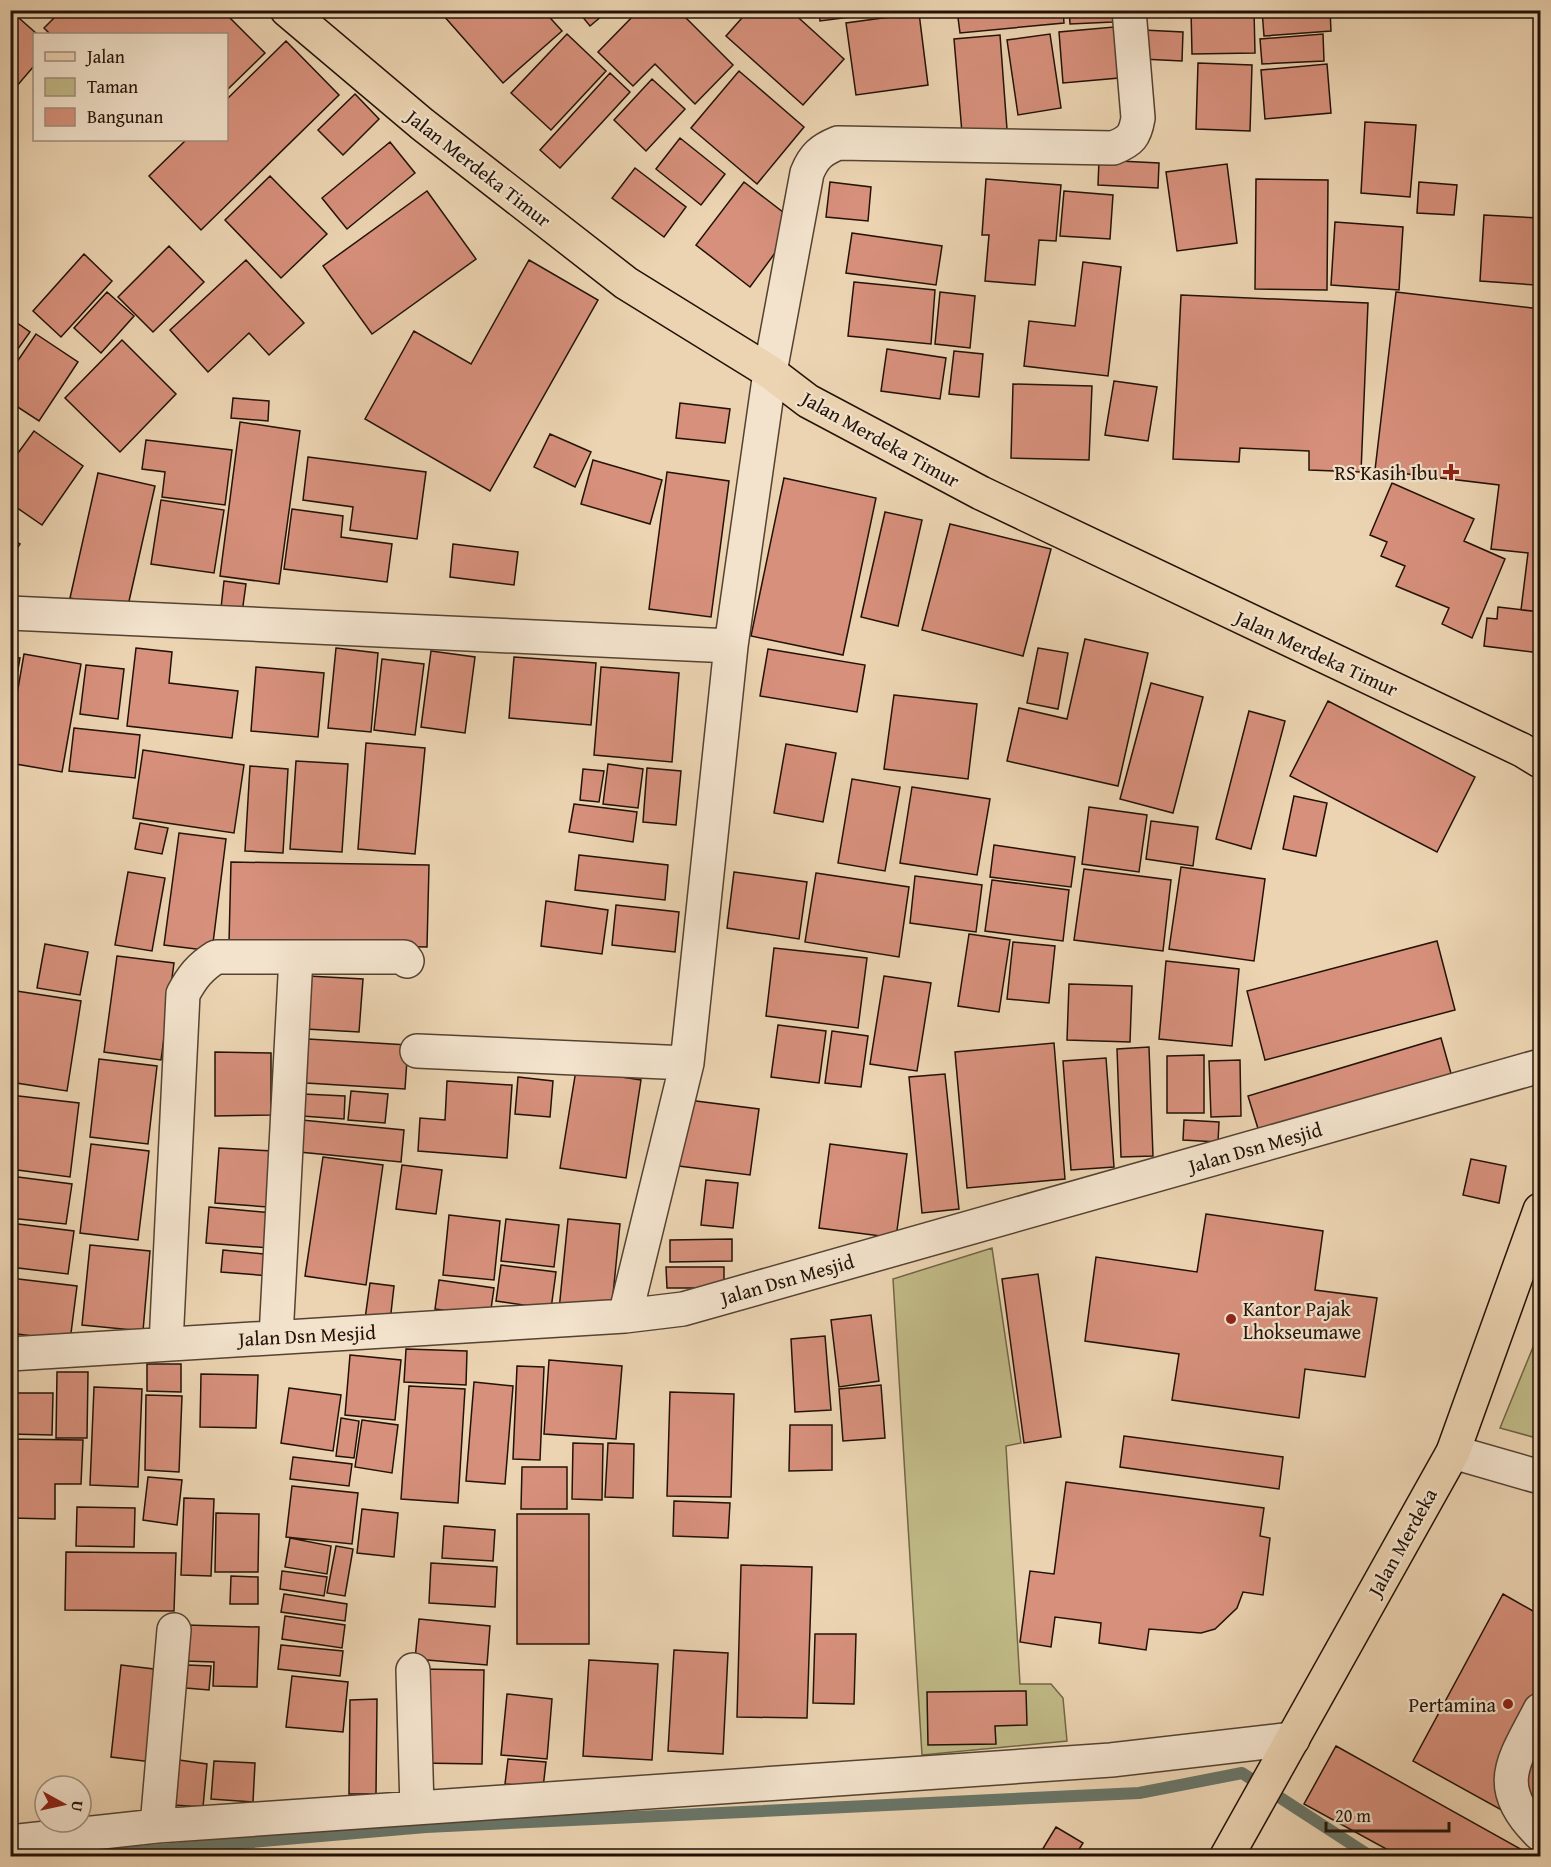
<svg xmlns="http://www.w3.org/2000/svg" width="1551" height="1867" viewBox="0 0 1551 1867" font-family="'Gentium Book Plus',serif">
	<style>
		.green { fill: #c0ba87; stroke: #716646; stroke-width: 1.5 }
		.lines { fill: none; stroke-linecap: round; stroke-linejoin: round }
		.stream { stroke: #697669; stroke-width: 12 }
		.building { fill: #d7907c; stroke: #221206; stroke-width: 1.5 }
		.minor-casing { stroke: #544231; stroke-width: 36 }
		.major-casing { stroke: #221206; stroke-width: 36 }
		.minor { stroke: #f3e3cd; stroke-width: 33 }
		.major { stroke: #ecd4b2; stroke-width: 33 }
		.poi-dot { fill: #8f2418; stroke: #f3e3cd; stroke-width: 2 }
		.labels { text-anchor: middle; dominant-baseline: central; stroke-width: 4.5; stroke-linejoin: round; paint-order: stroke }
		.street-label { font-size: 20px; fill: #221206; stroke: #f3e3cd }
		.poi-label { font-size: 20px; fill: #221206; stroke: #f3e3cd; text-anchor: end }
	</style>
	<rect width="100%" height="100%" fill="#ecd4b2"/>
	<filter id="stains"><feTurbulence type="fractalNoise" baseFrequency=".00333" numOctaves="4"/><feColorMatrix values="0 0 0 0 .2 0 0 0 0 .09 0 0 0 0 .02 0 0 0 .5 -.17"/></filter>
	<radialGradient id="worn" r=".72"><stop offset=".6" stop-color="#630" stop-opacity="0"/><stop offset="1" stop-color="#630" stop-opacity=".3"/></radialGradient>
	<path class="green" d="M992 1248 1021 1443 1006 1446 1020 1684H1051L1063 1698 1067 1741 922 1755 893 1279Z
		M1540 1330V1439L1500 1428Z"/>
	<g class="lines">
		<path class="stream" d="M90 1856 426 1827 1139 1793 1242 1773 1370 1856"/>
	</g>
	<path class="building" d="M62 10H222L265 53 226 91V34H50L44 28Z
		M448 10H543L562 31 503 83 443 15Z
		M577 10H609L590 26Z
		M639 10H678L733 65 695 104 655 64 633 86 598 52Z
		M749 10H790L844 59 803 105 726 36Z
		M819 10H905L820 21Z
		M957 10H1063L1064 23 960 33Z
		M1069 10H1113V22L1070 24Z
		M1191 10H1254L1255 53 1192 54Z
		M1262 10H1330L1331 31 1264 36Z
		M11 11 37 34H34V66L10 94Z
		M919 13 928 85 856 95 846 23Z
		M1114 27 1119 78 1063 83 1059 32Z
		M1143 30 1183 32 1182 61 1142 59Z
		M567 34 606 71 551 130 511 93Z
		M1050 34 1061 108 1018 115 1007 40Z
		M1323 34 1324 61 1262 64 1260 39Z
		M1000 35 1007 129 962 133 954 39Z
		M286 41 339 95 201 230 149 176 186 140H226V100Z
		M1198 63 1252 65 1250 131 1196 129Z
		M1327 64 1331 113 1265 119 1261 70Z
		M739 71 804 127 757 184 691 128Z
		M610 73 630 92 560 168 540 150Z
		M652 79 685 109 646 151 614 120Z
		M355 94 379 119 343 155 318 130Z
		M1365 122 1416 125 1410 197 1361 193Z
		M680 138 725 174 701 205 656 169Z
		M390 142 415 173 347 229 322 198Z
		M1099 160 1159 163 1158 188 1098 185Z
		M1227 164 1237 243 1177 251 1166 172Z
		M635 168 686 207 664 237 612 198Z
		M270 176 327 234 281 278 225 220Z
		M986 179 1061 185 1056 241 1039 240 1035 285 985 281 989 235H982Z
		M1256 179 1328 180 1327 290 1255 289Z
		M744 182 797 223 750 287 696 245Z
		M830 182 871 187 868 221 826 217Z
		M1419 182 1457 185 1454 215 1417 213Z
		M427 191 476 259 372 334 323 266Z
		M1064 191 1113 195 1110 239 1060 236Z
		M1484 215 1540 218 1536 285 1480 281Z
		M1335 222 1403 227 1399 290 1331 285Z
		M852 233 942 246 936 285 846 273Z
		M169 246 204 282 153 332 118 297Z
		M84 254 112 281 61 337 33 311Z
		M246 260 304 323 269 355 249 333 208 372 170 330Z
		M529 260 598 300 490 491 365 419 414 331 471 364Z
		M1083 262 1121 267 1108 376 1024 366 1029 321 1075 326Z
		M854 282 935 290 931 344 848 336Z
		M107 292 134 316 101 353 74 328Z
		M940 292 975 296 970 348 935 344Z
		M1396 292 1540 309V612L1521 610 1528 553 1491 549 1499 485 1375 470Z
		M1181 295 1368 303 1361 472 1309 470V451L1240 448 1239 462 1173 459Z
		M10 318 30 332 10 360Z
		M36 334 78 362 39 421 10 402V372Z
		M122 340 176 394 120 452 65 398Z
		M887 349 946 358 940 399 881 391Z
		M954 351 983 354 979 397 949 394Z
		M1114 381 1157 387 1148 441 1105 435Z
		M1013 384 1092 386 1089 460 1011 458Z
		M233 398 269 401 268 421 231 418Z
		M680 403 730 409 725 443 676 438Z
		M240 422 300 431 279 584 220 576Z
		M34 431 83 466 42 525 10 503V464Z
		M550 434 591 452 575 487 534 467Z
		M146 440 232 450 225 505 162 497 165 472 142 469Z
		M308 457 426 472 417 539 350 530 353 507 303 500Z
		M593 460 662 480 650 524 581 504Z
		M667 472 729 481 711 617 649 609Z
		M98 473 155 486 127 610 70 598Z
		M784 478 876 498 843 655 751 636Z
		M1392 483 1474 519 1464 541 1505 559 1472 638 1442 624 1449 608 1396 586 1405 566 1381 556 1387 542 1370 535Z
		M161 500 224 510 214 573 151 564Z
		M292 509 343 516 341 537 392 544 387 582 284 569Z
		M885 512 922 520 898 626 861 617Z
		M950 524 1051 549 1023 656 922 630Z
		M10 538 20 544 10 559Z
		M453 544 518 552 514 585 450 577Z
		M224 581 246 584 241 620 220 617Z
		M1498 607 1540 612V653L1484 646 1487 618 1497 619Z
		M1085 639 1148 653 1118 786 1007 761 1019 708 1067 719Z
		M136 648 172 652 169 683 238 691 232 738 127 726Z
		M336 648 378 653 371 732 328 728Z
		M1038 648 1068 653 1058 709 1027 703Z
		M768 649 865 665 857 712 760 696Z
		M431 651 475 657 465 733 421 727Z
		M24 654 81 664 62 772 10 763V734Z
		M10 657 20 658 10 714Z
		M514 657 596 663 591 725 509 718Z
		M382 659 424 664 415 735 374 730Z
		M86 665 124 669 118 719 80 714Z
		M256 667 324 673 318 737 251 731Z
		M601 667 679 673 672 762 594 755Z
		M1151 683 1203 697 1173 813 1120 799Z
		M894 695 977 704 968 779 884 769Z
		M1328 701 1475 777 1437 852 1290 776Z
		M1249 711 1285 721 1251 849 1216 839Z
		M74 728 140 735 135 778 69 771Z
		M366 743 425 748 415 854 358 849Z
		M786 744 836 753 823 822 774 813Z
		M143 750 244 765 234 833 133 818Z
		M296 761 348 764 342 852 290 849Z
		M608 764 643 769 638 808 603 804Z
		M250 766 288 769 283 853 245 851Z
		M647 768 681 771 676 825 643 822Z
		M583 769 604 771 599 802 580 800Z
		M852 779 900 787 885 871 838 863Z
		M912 787 990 799 977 875 900 863Z
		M1294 796 1327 803 1316 856 1283 849Z
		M574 804 637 812 633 842 569 832Z
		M1089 807 1147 815 1139 872 1082 864Z
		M1151 821 1198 827 1193 866 1146 859Z
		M140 823 168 828 162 854 135 849Z
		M179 833 226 839 212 951 164 945Z
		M994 845 1075 857 1071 887 990 877Z
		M579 855 668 865 665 900 575 890Z
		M231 862 429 865 427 947 229 943Z
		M1181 867 1265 879 1254 961 1169 949Z
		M1084 869 1171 880 1163 951 1074 940Z
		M128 872 165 878 152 951 115 945Z
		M734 872 807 882 799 939 727 928Z
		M816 873 909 887 899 957 805 942Z
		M915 876 982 885 976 932 910 923Z
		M992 880 1069 890 1063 941 985 931Z
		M546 901 608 910 602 954 541 946Z
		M616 905 679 912 675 952 612 945Z
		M969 934 1010 940 999 1012 958 1006Z
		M1437 941 1455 1010 1265 1060 1247 991Z
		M1013 942 1055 946 1049 1003 1007 999Z
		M45 944 88 952 80 995 37 988Z
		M774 948 867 958 858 1028 766 1016Z
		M117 956 174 963 161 1060 104 1052Z
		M1166 961 1239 969 1232 1046 1159 1039Z
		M308 976 363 979 359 1032 306 1029Z
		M884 976 931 983 917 1071 870 1064Z
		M1069 984 1132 986 1130 1042 1067 1040Z
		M10 990 81 1001 67 1091 10 1082Z
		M778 1025 826 1031 819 1083 771 1077Z
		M832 1031 868 1036 861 1087 825 1083Z
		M1441 1038 1452 1077 1260 1135 1248 1096Z
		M308 1039 408 1045 405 1089 306 1083Z
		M1054 1043 1065 1179 967 1188 955 1052Z
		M1149 1047 1153 1156 1121 1157 1117 1049Z
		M215 1052 271 1053V1115L215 1116Z
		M1204 1055V1113H1167V1056Z
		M1106 1058 1114 1167 1071 1170 1063 1061Z
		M99 1059 157 1066 148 1144 90 1137Z
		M1240 1060 1241 1116 1211 1117 1209 1061Z
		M576 1070 641 1080 626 1178 560 1168Z
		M945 1074 959 1209 922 1213 909 1077Z
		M518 1077 553 1081 550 1117 515 1114Z
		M447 1081 512 1085 507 1158 418 1151 420 1118 445 1120Z
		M351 1091 388 1094 385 1123 348 1120Z
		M303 1094 345 1096 344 1119 302 1116Z
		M10 1095 79 1103 70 1177 10 1169Z
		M680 1099 759 1109 750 1175 671 1165Z
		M302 1120 404 1130 401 1162 299 1152Z
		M1184 1120 1219 1122 1218 1142 1183 1140Z
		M91 1144 149 1151 138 1240 80 1233Z
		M830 1144 907 1154 896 1238 819 1228Z
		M219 1148 273 1151 268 1207 215 1203Z
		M323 1157 383 1165 366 1285 305 1276Z
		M1471 1159 1506 1166 1499 1203 1463 1195Z
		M402 1165 442 1170 436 1214 396 1209Z
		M10 1176 72 1184 66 1224 10 1218Z
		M706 1180 738 1183 733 1228 701 1225Z
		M209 1207 273 1213 270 1248 206 1243Z
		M1206 1214 1323 1231 1315 1290 1377 1298 1365 1377 1305 1369 1299 1418 1172 1400 1179 1354 1085 1341 1096 1257 1197 1272Z
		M449 1215 500 1221 494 1280 443 1275Z
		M506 1219 559 1225 554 1267 501 1261Z
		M568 1219 620 1224 611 1315 559 1310Z
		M10 1223 74 1231 68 1274 10 1267Z
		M732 1239V1261L670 1262V1240Z
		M90 1245 150 1251 143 1331 82 1325Z
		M223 1250 273 1255 270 1276 221 1272Z
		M501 1265 556 1272 551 1309 496 1301Z
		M666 1267H724V1288H667Z
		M1038 1274 1061 1437 1024 1443 1002 1279Z
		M10 1278 77 1286 70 1341 10 1333Z
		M439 1280 494 1288 490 1316 435 1309Z
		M370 1283 394 1286 390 1322 365 1319Z
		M871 1315 879 1381 839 1387 831 1320Z
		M825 1336 831 1410 795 1412 791 1339Z
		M406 1349 467 1351 466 1385 404 1382Z
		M350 1355 401 1360 395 1420 345 1415Z
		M549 1360 622 1366 616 1439 544 1434Z
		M147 1364H181V1392L147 1391Z
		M517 1366 544 1367 540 1460 513 1459Z
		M57 1372H88L87 1438H56Z
		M201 1374 258 1375 256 1428 200 1427Z
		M474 1382 513 1386 505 1484 466 1481Z
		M881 1385 885 1438 843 1441 839 1389Z
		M409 1386 465 1389 458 1503 401 1499Z
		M94 1387 142 1389 138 1487 90 1485Z
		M289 1388 341 1395 333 1451 281 1443Z
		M670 1392 734 1394 731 1497 667 1496Z
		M10 1393H53L52 1435 10 1434Z
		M146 1395 182 1396 179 1472 145 1470Z
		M341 1418 359 1421 354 1458 336 1456Z
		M362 1420 398 1425 392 1473 355 1467Z
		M790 1425H832V1470L789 1471Z
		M1124 1436 1283 1457 1279 1489 1120 1467Z
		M10 1439 83 1440 81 1484H55V1519L10 1518Z
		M573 1443 603 1444 602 1500 572 1499Z
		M608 1443 634 1444 633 1498 605 1497Z
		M293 1457 352 1464 349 1486 290 1479Z
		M522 1467H567V1509H521Z
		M148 1477 182 1480 177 1525 143 1520Z
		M1066 1482 1264 1508 1260 1536 1270 1538 1263 1595 1243 1592 1237 1608 1215 1629 1201 1633 1149 1629 1146 1650 1099 1643 1101 1623 1055 1617 1051 1647 1020 1642 1030 1571 1054 1574Z
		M292 1486 358 1493 352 1544 286 1537Z
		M184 1498 214 1499 211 1576 181 1575Z
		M674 1501 730 1503 728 1538 673 1536Z
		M77 1507 135 1508 134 1547 76 1546Z
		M362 1509 398 1513 394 1557 357 1553Z
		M216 1513 259 1514 258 1572H215Z
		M517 1514H589V1644H517Z
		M444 1526 495 1530 493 1561 442 1558Z
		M290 1538 331 1546 327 1574 285 1567Z
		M336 1546 353 1549 345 1596 327 1593Z
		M66 1552 176 1553 174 1611 65 1610Z
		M431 1563 497 1567 495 1607 429 1603Z
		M741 1565 812 1567 807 1718 737 1717Z
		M282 1571 327 1577 324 1596 280 1589Z
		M231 1576 258 1577V1604H230Z
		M284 1594 347 1604 345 1621 281 1612Z
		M1503 1594 1540 1615V1794L1525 1823 1413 1761Z
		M285 1616 345 1625 342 1648 282 1639Z
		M419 1619 490 1626 487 1665 415 1659Z
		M186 1625 259 1627 257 1687 213 1686 214 1662 185 1661Z
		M815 1634H856L854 1704 813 1703Z
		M281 1645 343 1651 340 1676 278 1669Z
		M674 1650 728 1653 723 1754 668 1751Z
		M589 1660 658 1664 652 1760 583 1756Z
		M121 1665 162 1670 152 1762 111 1757Z
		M187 1665 211 1666 209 1690 186 1688Z
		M420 1669 484 1670 482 1764 418 1763Z
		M292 1676 348 1682 343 1732 286 1727Z
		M1026 1691 1027 1725 995 1726 996 1744 928 1745 927 1692Z
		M507 1694 552 1699 547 1759 501 1755Z
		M377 1699 376 1794H349L350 1700Z
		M1336 1746 1526 1852 1523 1856H1399L1304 1804Z
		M508 1759 546 1762 543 1788 505 1784Z
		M179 1760 207 1764 203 1807 174 1805Z
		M214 1761 255 1763 253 1802 211 1799Z
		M1056 1827 1083 1843 1075 1856 1039 1855Z"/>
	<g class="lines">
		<g class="minor-casing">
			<path id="minor" d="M10 613 731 646
				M417 1051 687 1063
				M625 1316 687 1063 731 646 770 372 807 173C814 156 821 150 838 143L1113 148C1131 141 1135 136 1138 118L1129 10
				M276 1337 296 957
				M166 1344 183 994C192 977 200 967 216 957H404L407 961
				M10 1354 625 1316 683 1309 1540 1066
				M1453 1452 1540 1477
				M413 1670 417 1808
				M1540 1710C1514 1761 1491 1786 1540 1834
				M157 1826 174 1630
				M10 1842 157 1826 1111 1760 1293 1739"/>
		</g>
		<g class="major-casing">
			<path id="major" d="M287 10 422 124 626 283 770 372 808 401 981 493 1522 750 1540 761
				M1227 1856 1453 1452 1540 1210"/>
		</g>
		<use href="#minor" class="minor"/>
		<use href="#major" class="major"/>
	</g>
	<g class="poi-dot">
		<path d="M1448 463h6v6h6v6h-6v6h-6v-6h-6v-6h6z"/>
		<circle cx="1231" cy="1319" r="6"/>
		<circle cx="1508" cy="1704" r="6"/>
	</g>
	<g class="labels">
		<g class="street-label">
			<text transform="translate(479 168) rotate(38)">Jalan Merdeka Timur</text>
			<text transform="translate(881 439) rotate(29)">Jalan Merdeka Timur</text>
			<text transform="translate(1317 653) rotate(25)">Jalan Merdeka Timur</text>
			<text transform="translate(1255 1147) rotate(-16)">Jalan Dsn Mesjid</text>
			<text transform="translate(787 1279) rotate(-16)">Jalan Dsn Mesjid</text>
			<text transform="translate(307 1335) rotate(-3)">Jalan Dsn Mesjid</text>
			<text transform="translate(1402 1542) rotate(-61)">Jalan Merdeka</text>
		</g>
		<g class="poi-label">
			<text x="1438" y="472">RS Kasih Ibu</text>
			<text x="1243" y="1308" text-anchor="start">Kantor Pajak<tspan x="1243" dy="23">Lhokseumawe</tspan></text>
			<text x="1496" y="1704">Pertamina</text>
		</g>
	</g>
	<rect width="1551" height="1867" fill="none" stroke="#ecd4b2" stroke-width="36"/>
	<rect x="12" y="12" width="1527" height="1843" fill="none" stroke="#221206" stroke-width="3"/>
	<rect x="18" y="18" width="1515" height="1831" fill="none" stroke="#221206" stroke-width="1.5"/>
	<rect x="33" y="33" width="195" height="108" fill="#f3e3cd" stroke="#9f8f7d" stroke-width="1.5"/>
	<rect x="45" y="52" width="30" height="9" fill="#ecd4b2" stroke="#9f8f7d" stroke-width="1.5"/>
	<text x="87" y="63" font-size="18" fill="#221206">Jalan</text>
	<rect x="45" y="78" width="30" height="18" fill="#c0ba87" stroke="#9f8f7d" stroke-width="1.5"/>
	<text x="87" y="93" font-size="18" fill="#221206">Taman</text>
	<rect x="45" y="108" width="30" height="18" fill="#d7907c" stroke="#9f8f7d" stroke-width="1.5"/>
	<text x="87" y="123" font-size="18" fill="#221206">Bangunan</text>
	<g transform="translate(63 1804) rotate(98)"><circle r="28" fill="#f3e3cd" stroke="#9f8f7d" stroke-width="1.5"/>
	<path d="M0-4.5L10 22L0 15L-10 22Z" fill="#8f2418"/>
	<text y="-9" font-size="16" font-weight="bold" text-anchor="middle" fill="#221206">U</text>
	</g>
	<path d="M1326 1822v9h123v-9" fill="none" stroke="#221206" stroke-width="3"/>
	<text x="1335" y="1822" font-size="18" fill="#221206" stroke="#f3e3cd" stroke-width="4.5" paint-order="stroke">20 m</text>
	<rect width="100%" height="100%" filter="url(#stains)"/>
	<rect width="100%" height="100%" fill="url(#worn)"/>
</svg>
